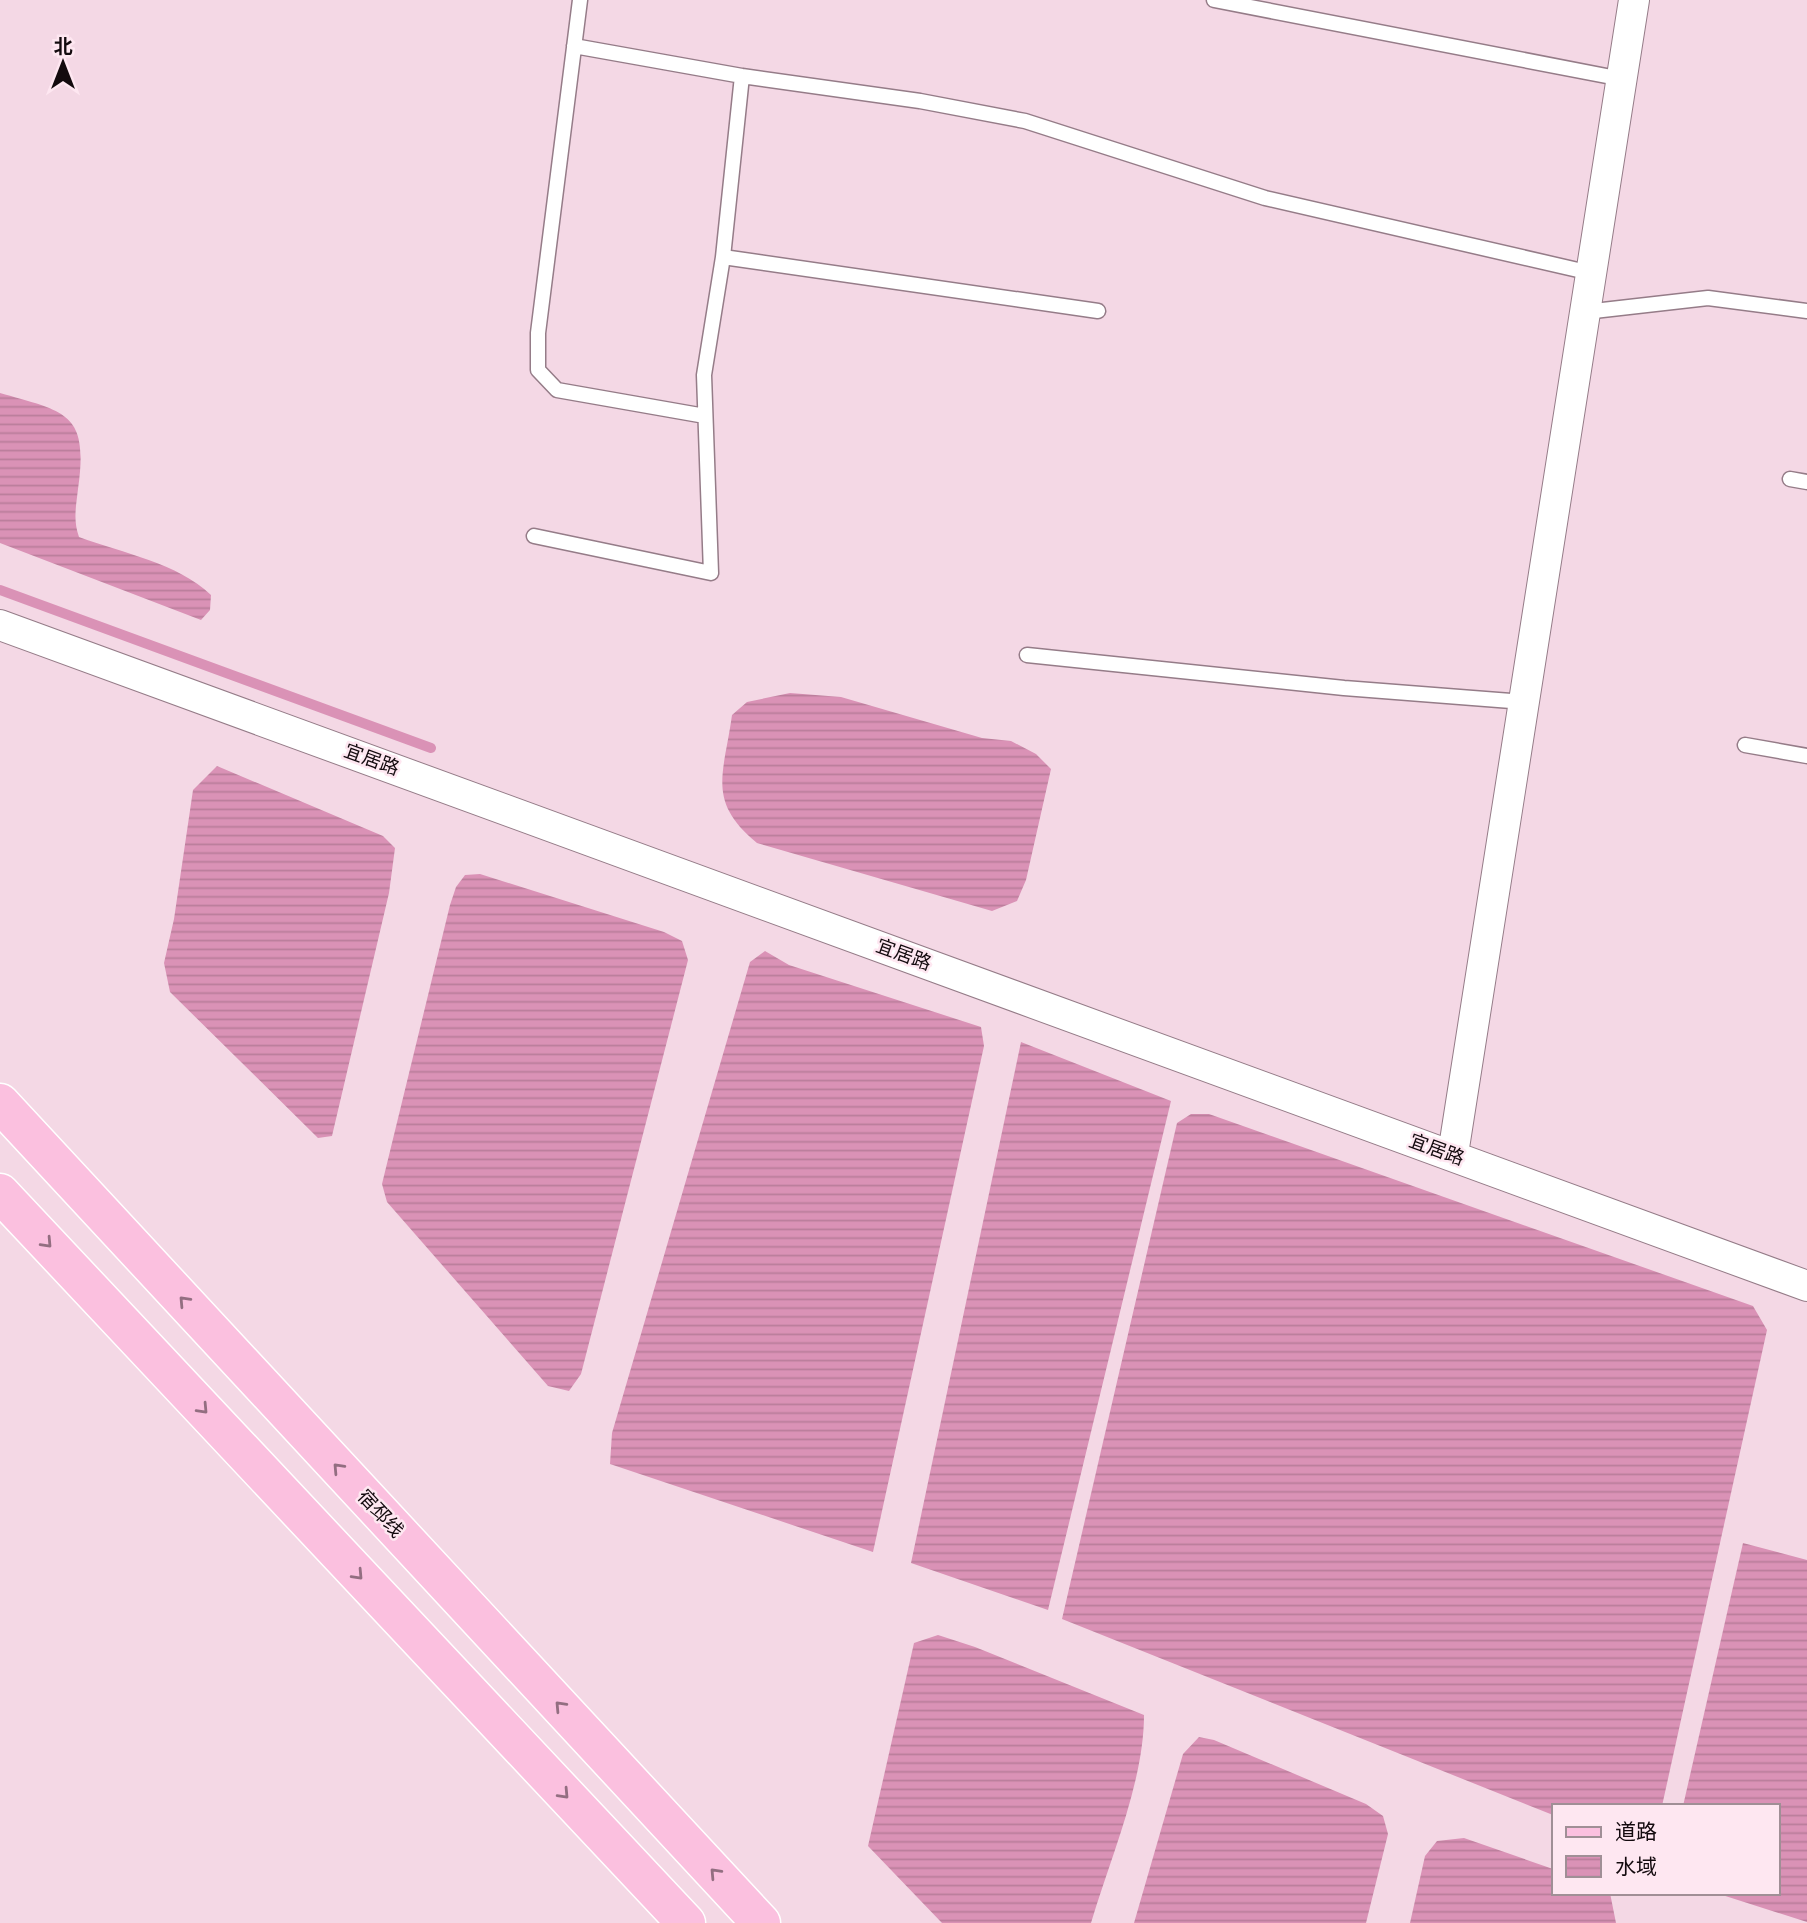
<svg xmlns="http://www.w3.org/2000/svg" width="1807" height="1923" viewBox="0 0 1807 1923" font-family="Raleway,'Noto Sans SC',sans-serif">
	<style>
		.water { fill: url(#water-rules) }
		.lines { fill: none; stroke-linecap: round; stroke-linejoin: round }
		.stream { stroke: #da92b6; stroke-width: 10 }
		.service-casing { stroke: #957c88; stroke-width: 17 }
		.minor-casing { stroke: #957c88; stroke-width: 32 }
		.primary-casing { stroke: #fff; stroke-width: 41 }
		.service { stroke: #fff; stroke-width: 14 }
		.minor { stroke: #fff; stroke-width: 30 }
		.primary { stroke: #fbc0df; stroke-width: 38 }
		.oneway { stroke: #936e81 }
		.labels { text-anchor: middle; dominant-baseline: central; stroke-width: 5; stroke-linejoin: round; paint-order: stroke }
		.street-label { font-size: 19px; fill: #130a0e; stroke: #fee7f1 }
	</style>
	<defs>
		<pattern id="water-rules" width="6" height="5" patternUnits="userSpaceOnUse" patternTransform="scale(1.75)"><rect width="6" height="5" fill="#da92b6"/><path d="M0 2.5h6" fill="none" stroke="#ba7d9b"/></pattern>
	</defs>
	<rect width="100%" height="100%" fill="#f4d8e5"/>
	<path class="water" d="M0 393C66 412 89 412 78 489 76 507 73 520 79 537 122 553 178 563 211 595L210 610 201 620 0 543Z
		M790 693 841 697 982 738 1011 741 1036 754 1051 769 1026 880 1017 901 992 911 757 843C706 801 724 774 732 715L747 702Z
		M217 766 383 836 395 848 389 893 332 1136 318 1138 170 992 164 963 174 919 193 790Z
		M480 874 664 932 682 941 688 960 581 1374 569 1391 548 1386 387 1202 382 1184 450 905 456 887 465 875Z
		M765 951 789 965 981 1027 984 1046 873 1552 610 1464 612 1433 750 962Z
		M1021 1042 1171 1101 1048 1610 911 1563Z
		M1191 1114H1209L1753 1306 1767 1330 1662 1806H1553V1815L1062 1619 1177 1123Z
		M1743 1543 1807 1560V1922L1716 1893H1777V1806H1683Z
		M938 1635 975 1647 1144 1715C1144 1782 1110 1859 1091 1923H942L868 1846 914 1643Z
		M1199 1737 1214 1740 1366 1804 1383 1816 1388 1834 1366 1923H1134L1183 1754Z
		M1464 1838 1553 1869V1893H1610L1616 1923H1410L1425 1856 1437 1841Z"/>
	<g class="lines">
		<path class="stream" d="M0 590 431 748"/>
		<g class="service-casing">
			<path id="service" d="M580 0 538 333V370L557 390 705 416
				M1214 0 1622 79
				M574 46 742 76 920 101 1025 121 1265 198 1591 273
				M742 76 723 257 1098 311
				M1585 312 1708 298 1807 311
				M1790 479 1807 482
				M534 536 711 573 704 375 723 257
				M1027 655 1344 688 1524 702
				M1745 745 1807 756"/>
		</g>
		<g class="minor-casing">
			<path id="minor" d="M0 625 1807 1286
				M1453 1154 1634 0"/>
		</g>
		<g class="primary-casing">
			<path id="primary" d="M0 1103 761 1923
				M0 1193 686 1923"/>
		</g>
		<use href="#service" class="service"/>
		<use href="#minor" class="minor"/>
		<use href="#primary" class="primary"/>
	</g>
	<defs><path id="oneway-chevron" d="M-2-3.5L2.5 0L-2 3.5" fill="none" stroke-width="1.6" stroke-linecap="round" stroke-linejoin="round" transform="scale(1.75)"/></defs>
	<g class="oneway">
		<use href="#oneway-chevron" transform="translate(47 1243) rotate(47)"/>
		<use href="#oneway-chevron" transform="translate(184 1301) rotate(-133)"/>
		<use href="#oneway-chevron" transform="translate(203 1409) rotate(47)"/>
		<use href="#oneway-chevron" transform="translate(338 1468) rotate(-133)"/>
		<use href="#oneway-chevron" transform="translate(358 1575) rotate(47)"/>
		<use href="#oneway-chevron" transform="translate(560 1706) rotate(-133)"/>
		<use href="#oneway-chevron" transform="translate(564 1794) rotate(47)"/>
		<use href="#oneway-chevron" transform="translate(715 1873) rotate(-133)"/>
	</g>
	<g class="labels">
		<g class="street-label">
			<text transform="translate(372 759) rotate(20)">宜居路</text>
			<text transform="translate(904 954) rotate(20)">宜居路</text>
			<text transform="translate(1437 1149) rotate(20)">宜居路</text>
			<text transform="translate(381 1513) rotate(47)">宿邳线</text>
		</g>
	</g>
	<rect x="1552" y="1804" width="228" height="91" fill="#fee7f1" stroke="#a08f96" stroke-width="2"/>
	<rect x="1566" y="1827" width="35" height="10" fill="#fbc0df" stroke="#a08f96" stroke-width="2"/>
	<text x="1615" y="1839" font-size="21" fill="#130a0e">道路</text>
	<rect x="1566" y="1856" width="35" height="21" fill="url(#water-rules)" stroke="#a08f96" stroke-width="2"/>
	<text x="1615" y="1874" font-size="21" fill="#130a0e">水域</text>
	<g transform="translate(63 63)" stroke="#fee7f1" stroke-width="5" paint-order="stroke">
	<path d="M0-5L12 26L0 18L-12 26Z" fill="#130a0e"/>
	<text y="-10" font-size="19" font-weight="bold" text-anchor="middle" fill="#130a0e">北</text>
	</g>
</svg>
